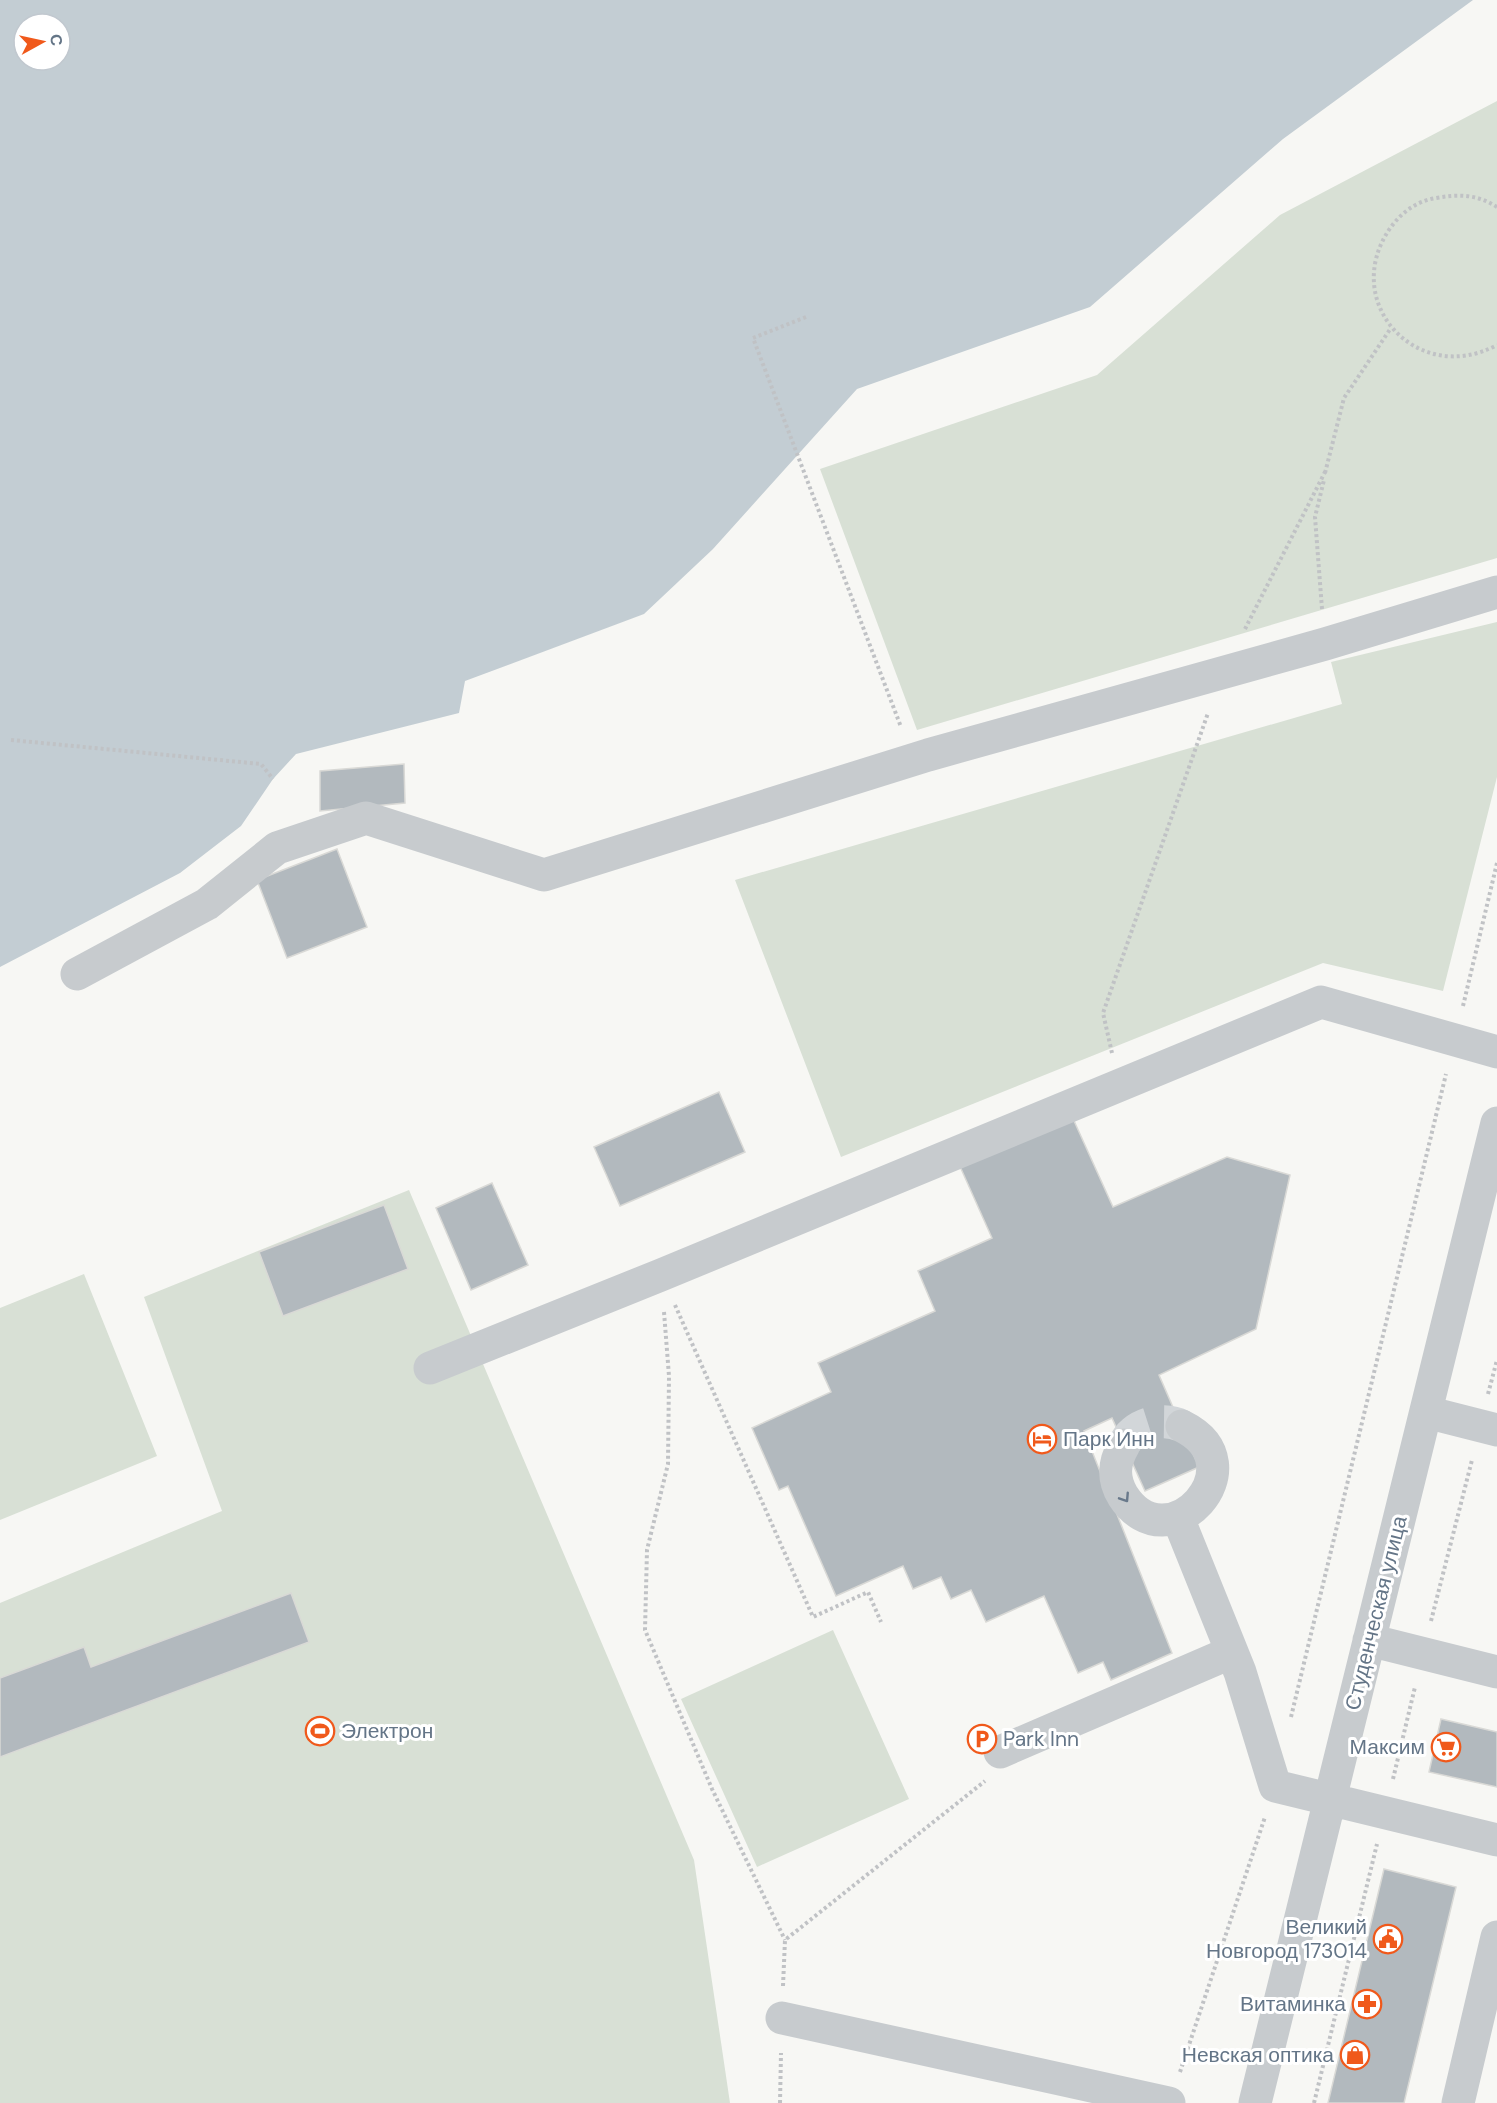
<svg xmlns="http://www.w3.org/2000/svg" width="1497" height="2103" viewBox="0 0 1497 2103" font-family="'DM Sans',sans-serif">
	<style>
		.green { fill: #d8e0d5 }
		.water { fill: #c3cdd3; fill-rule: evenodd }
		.building { fill: #b2b9be; stroke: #d9d9d6; stroke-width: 1.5 }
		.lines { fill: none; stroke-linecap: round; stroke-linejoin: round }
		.minor-tunnel { stroke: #d2d6d9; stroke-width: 33; stroke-dasharray: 33 16; stroke-linecap: butt }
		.path { stroke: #c0c2c5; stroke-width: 4; stroke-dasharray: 3 3; stroke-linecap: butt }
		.minor { stroke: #c7cbce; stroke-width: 33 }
		.oneway { stroke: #69798b }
		.labels { text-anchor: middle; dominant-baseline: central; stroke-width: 6; stroke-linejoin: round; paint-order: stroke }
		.poi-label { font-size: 21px; fill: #647587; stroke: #fff; text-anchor: end }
		.street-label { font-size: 21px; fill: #647587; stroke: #fff }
	</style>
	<rect width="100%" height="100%" fill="#f7f7f4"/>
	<path class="green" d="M1497 101V558L917 730 820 469 1097 375 1280 215Z
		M1497 622V777L1443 991 1323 963 841 1157 735 880 1342 704 1331 662Z
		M409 1190 694 1860 730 2103H0V1603L222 1511 144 1297Z
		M84 1274 157 1456 0 1520V1308Z
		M833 1630 909 1799 757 1867 681 1699Z"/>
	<path class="water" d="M0 0H1473L1283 139 1090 307 857 389 713 549 644 614 465 681 459 713 296 754 273 779 241 826 180 873 0 967ZM24 24H60V60H24Z"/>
	<path class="building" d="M404 764 405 803 320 811V771Z
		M337 849 367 927 287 958 257 880Z
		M719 1092 745 1152 620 1206 594 1147Z
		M1070 1112 1113 1207 1227 1157 1290 1175 1256 1329 1159 1375 1199 1467 1145 1491 1112 1418 1084 1431 1172 1653 1111 1680 1103 1662 1078 1673 1044 1596 986 1622 971 1590 951 1599 941 1577 913 1589 903 1566 836 1596 788 1486 779 1490 752 1428 831 1392 818 1363 935 1311 918 1271 992 1238 958 1162Z
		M492 1183 528 1265 471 1290 436 1208Z
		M384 1205 408 1269 283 1316 259 1252Z
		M291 1593 309 1642 0 1757V1678L84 1647 91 1667Z
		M1441 1719 1497 1732V1787L1429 1772Z
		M1384 1869 1456 1887 1423 2024 1404 2103H1328Z"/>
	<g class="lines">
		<path class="minor-tunnel" d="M1124 1445C1132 1424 1163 1416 1182 1426"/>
		<path class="path" d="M1497 207C1477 194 1458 194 1436 198 1417 201 1402 212 1391 227 1338 301 1417 388 1497 345
			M806 317 753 338 901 727
			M1325 473 1344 398 1391 328
			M1322 609 1315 517 1324 480
			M1245 629 1325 472
			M11 740 261 764 273 779
			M1463 1006 1497 863
			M1112 1053 1103 1013 1208 713
			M675 1305 813 1617 868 1592 881 1622
			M664 1312 669 1376 668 1464 647 1550 645 1630 712 1789 785 1940
			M1488 1394 1497 1360
			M1431 1621 1472 1460
			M1291 1717 1446 1074
			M1393 1779 1415 1687
			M783 1986 785 1940 985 1781
			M1180 2072 1265 1817
			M780 2103 781 2053
			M1314 2103 1377 1844"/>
		<path class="minor" d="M77 974 207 904 277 848 366 818 544 875 928 755 1325 644 1497 592
			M430 1368 661 1275 1321 1002 1497 1052
			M1426 1412 1497 1430
			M1124 1445C1114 1462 1112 1478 1123 1496 1168 1566 1261 1465 1182 1426
			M1178 1518 1240 1672 1275 1786 1497 1840
			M1369 1640 1497 1672
			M1000 1752 1232 1652
			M782 2018 1169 2103
			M1255 2103 1497 1123
			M1458 2103 1497 1937"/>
	</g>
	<defs><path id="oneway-chevron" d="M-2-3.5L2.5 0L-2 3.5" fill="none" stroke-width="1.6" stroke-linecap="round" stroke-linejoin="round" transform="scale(1.5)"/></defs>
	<use class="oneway" href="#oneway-chevron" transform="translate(1125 1498) rotate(57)"/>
	<defs>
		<g id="hotel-ring" transform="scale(1.5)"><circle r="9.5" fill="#fff" stroke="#f0591b" stroke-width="1.5"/><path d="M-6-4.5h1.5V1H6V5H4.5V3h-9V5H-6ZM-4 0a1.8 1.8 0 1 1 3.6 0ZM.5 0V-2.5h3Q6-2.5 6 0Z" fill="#f0591b"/></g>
		<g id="stadium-ring" transform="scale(1.5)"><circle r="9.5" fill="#fff" stroke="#f0591b" stroke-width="1.5"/><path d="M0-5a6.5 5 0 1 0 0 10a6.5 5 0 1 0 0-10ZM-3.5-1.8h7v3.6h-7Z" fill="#f0591b"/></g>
		<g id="parking-ring" transform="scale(1.5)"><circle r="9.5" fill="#fff" stroke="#f0591b" stroke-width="1.5"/><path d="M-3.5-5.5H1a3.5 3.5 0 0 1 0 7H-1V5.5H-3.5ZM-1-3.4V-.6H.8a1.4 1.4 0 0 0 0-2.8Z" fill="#f0591b"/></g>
		<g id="supermarket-ring" transform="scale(1.5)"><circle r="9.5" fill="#fff" stroke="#f0591b" stroke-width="1.5"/><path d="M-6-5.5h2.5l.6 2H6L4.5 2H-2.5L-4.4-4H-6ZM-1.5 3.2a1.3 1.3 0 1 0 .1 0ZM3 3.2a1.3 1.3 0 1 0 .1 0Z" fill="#f0591b"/></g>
		<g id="civic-ring" transform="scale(1.5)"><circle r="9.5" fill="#fff" stroke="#f0591b" stroke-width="1.5"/><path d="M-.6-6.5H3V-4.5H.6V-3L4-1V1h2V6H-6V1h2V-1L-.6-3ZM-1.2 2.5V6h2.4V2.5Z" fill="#f0591b"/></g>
		<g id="pharmacy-ring" transform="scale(1.5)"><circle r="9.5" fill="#fff" stroke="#f0591b" stroke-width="1.5"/><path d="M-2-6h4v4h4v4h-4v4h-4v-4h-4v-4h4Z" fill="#f0591b"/></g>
		<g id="shop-ring" transform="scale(1.5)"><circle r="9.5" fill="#fff" stroke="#f0591b" stroke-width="1.5"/><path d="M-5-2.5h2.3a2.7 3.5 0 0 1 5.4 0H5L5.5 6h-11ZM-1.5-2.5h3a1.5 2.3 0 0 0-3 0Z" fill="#f0591b"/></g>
	</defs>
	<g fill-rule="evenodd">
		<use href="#hotel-ring" x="1042" y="1439"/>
		<use href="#stadium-ring" x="320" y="1731"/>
		<use href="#parking-ring" x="982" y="1739"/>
		<use href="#supermarket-ring" x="1446" y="1747"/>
		<use href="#civic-ring" x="1388" y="1939"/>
		<use href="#pharmacy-ring" x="1367" y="2004"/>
		<use href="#shop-ring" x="1355" y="2055"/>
	</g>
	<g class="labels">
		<g class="poi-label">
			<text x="1063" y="1439" text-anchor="start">Парк Инн</text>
			<text x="341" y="1731" text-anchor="start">Электрон</text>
			<text x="1003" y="1739" text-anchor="start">Park Inn</text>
			<text x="1425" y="1747">Максим</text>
			<text x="1367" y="1927">Великий<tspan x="1367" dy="24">Новгород 173014</tspan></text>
			<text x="1346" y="2004">Витаминка</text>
			<text x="1334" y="2055">Невская оптика</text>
		</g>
		<g class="street-label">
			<text transform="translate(1376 1613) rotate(-76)">Студенческая улица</text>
		</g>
	</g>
	<g transform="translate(42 42) rotate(82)"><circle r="28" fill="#ffffff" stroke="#c1c8cf" stroke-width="1.5"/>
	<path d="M0-4.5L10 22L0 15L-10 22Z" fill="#f0591b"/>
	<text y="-9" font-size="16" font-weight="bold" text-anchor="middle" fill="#647587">С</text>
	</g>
</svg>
